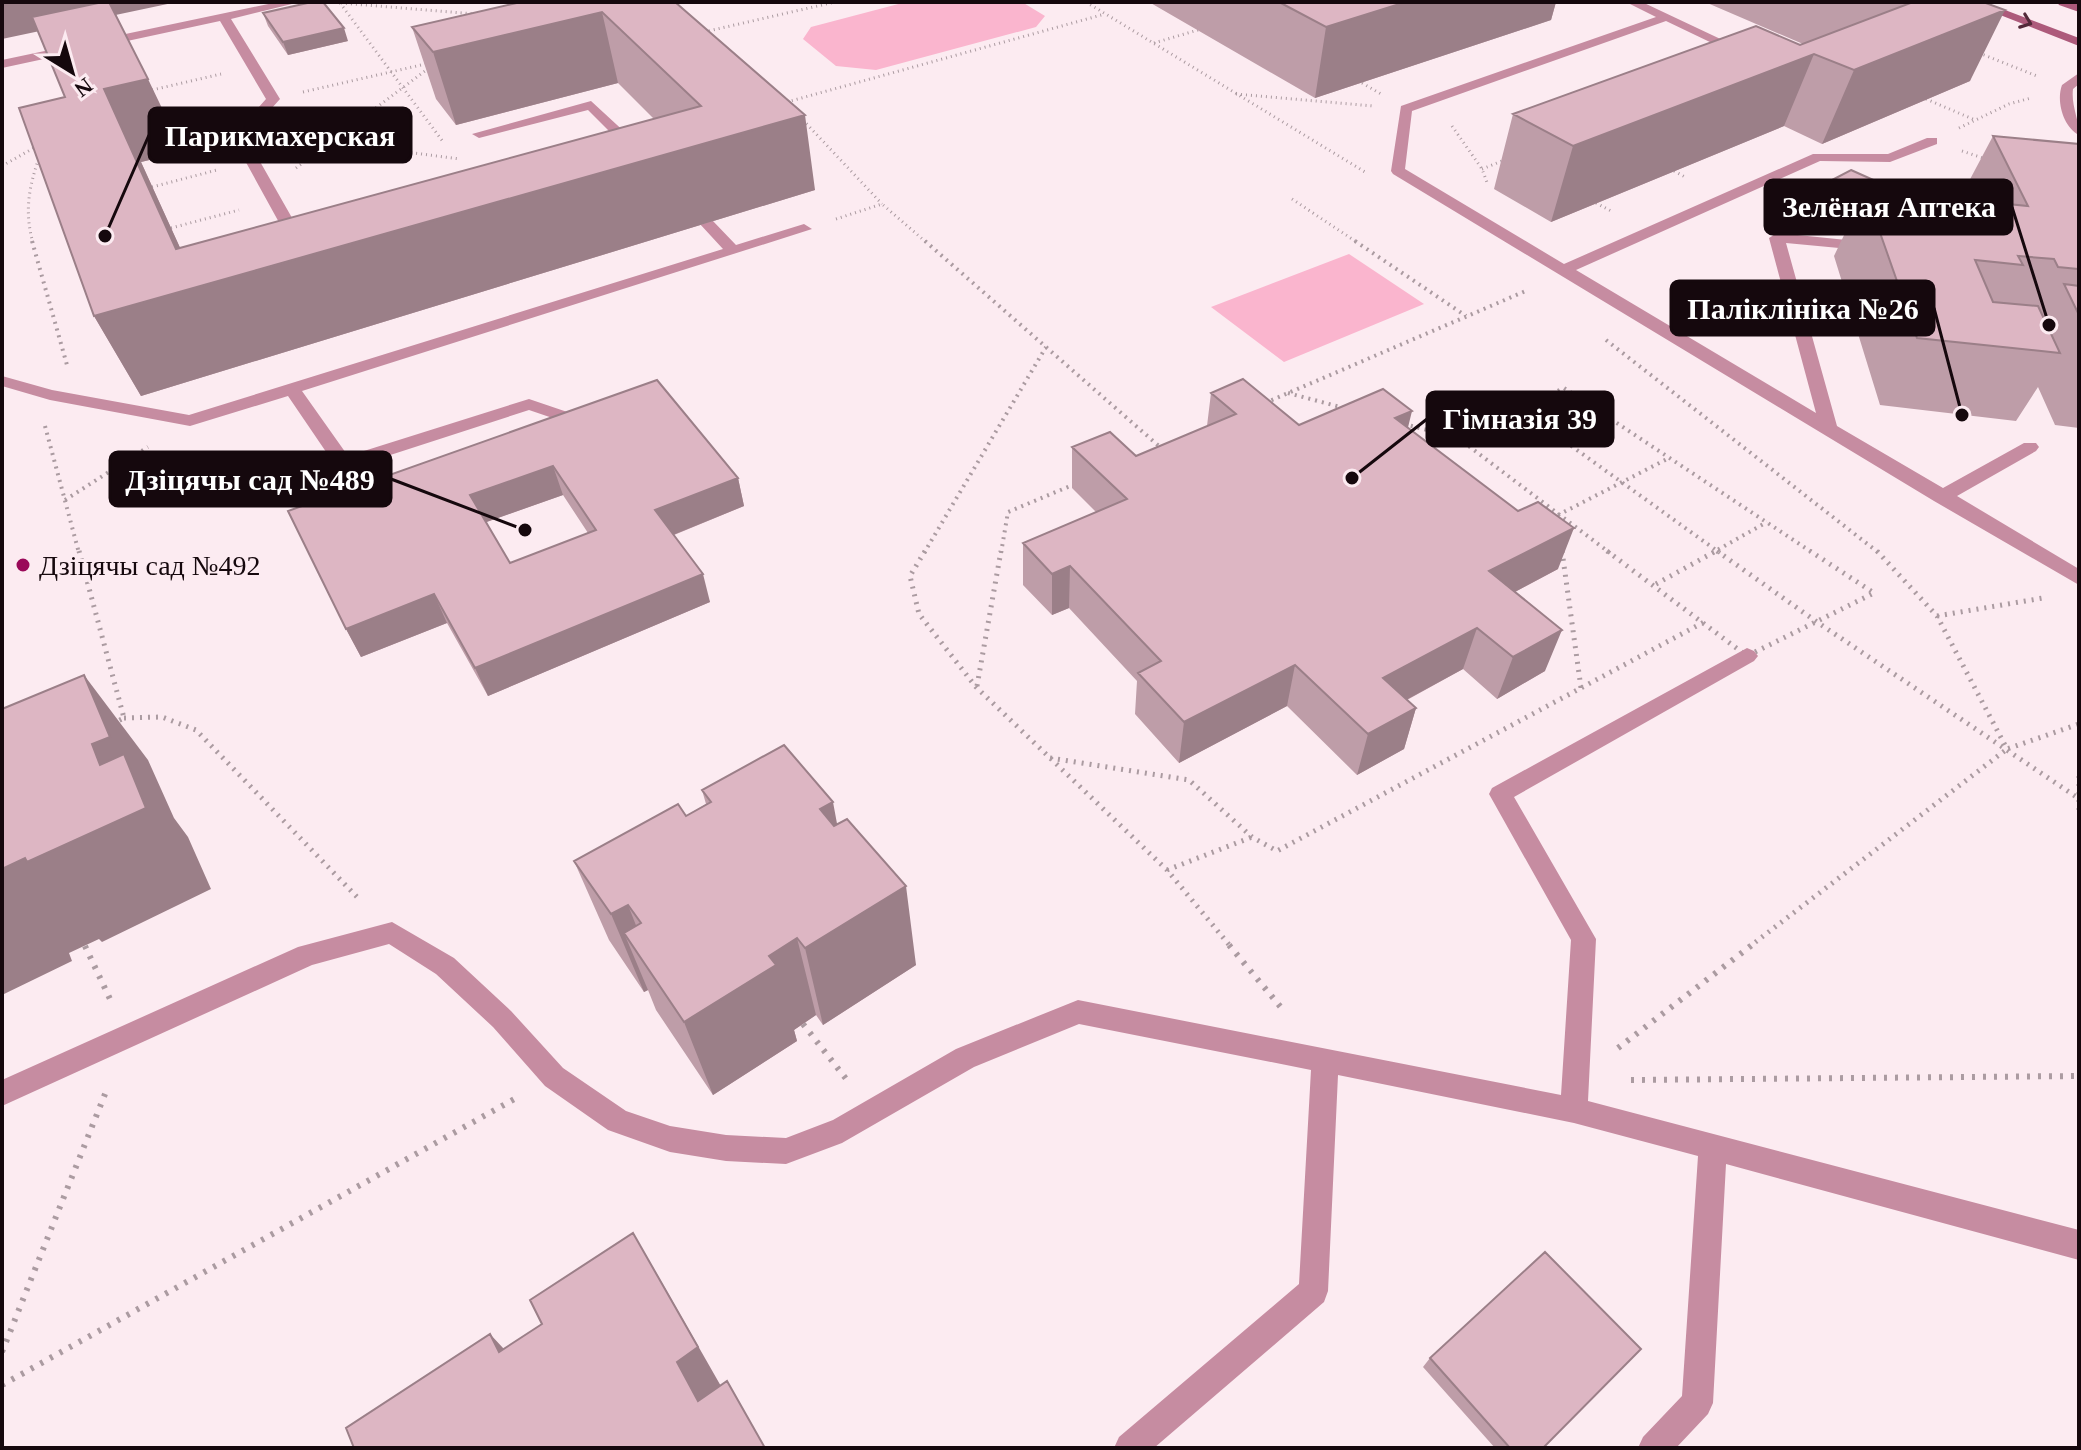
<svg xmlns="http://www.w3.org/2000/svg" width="2081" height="1450" viewBox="0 0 2081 1450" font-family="'Times New Roman',serif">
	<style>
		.green { fill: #fab5ce }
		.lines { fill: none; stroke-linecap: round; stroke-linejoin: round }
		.path-far3 { stroke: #ab9ba1; stroke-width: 3; stroke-dasharray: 1 4; stroke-linecap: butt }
		.path-far2 { stroke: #ab9ba1; stroke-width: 4; stroke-dasharray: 2 5; stroke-linecap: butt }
		.path-far1 { stroke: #ab9ba1; stroke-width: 5; stroke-dasharray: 2 6; stroke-linecap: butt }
		.path { stroke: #ab9ba1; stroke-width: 6; stroke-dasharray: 3 8; stroke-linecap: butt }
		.service { fill: #c68ca1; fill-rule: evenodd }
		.secondary { fill: #ad5a7b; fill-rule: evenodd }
		.wall { fill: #be9da8; fill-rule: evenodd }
		.shaded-wall { fill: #9b7f88 }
		.building { fill: #ddb6c3; stroke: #9b7f88; stroke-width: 2; fill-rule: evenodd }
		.oneway { stroke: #522939 }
		.poi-dot { fill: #9a0959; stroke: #fcebf1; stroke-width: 3 }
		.labels { text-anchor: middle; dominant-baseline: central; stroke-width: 6; stroke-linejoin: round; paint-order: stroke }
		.poi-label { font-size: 28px; fill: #15080d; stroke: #fcebf1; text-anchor: start }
		.leader { fill: none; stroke: #15080d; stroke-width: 3 }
		.callout-dot { fill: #15080d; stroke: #fcebf1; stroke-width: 3 }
		.callout { fill: #15080d; stroke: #15080d; stroke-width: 3 }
		.callout-label { font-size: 30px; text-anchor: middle; font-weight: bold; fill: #fff }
	</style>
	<rect width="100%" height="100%" fill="#fcebf1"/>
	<path class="green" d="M906 2H1022L1045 16 1036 27 876 70 836 66 803 39 811 27Z
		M1349 254 1424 304 1284 362 1211 307Z"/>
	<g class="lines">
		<path class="path-far3" d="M1086 2 1365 172
			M340 3 444 143
			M341 3 475 14
			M704 32 835 2
			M1154 43 1198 30
			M1979 53 2037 76
			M1362 83 1381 94
			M152 90 221 74
			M303 92 430 63
			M1236 94 1373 106
			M1926 99 1975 120
			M787 102 1105 14
			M803 120 882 204
			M169 126 212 115
			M1452 126 1482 169 1488 185
			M1959 128 2009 104 2031 98
			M288 132 329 142 460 159
			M1962 151 1986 159
			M2 166 39 145
			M296 168 429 68
			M1482 169 1507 159
			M1674 171 1687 178
			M152 187 217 170
			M1292 199 1358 243
			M1596 203 1613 212
			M836 219 882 204 927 243
			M171 228 239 210
			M33 243C24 211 29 186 40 155"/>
		<path class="path-far2" d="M32 241 67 365
			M925 241 1160 447 1164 446
			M1355 241 1466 316
			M1606 340 1879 553
			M1288 393 1344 408
			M1265 403 1528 290
			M1520 409 1720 553
			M1404 424 1458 438
			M45 426 79 553
			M65 500 148 447
			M1558 515 1669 458
			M1562 548 1563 553
			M924 553 1046 347
			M1001 553 1008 512 1075 484
			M1610 553 1458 438 1564 388 1813 553
			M1712 553 1767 522"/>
		<path class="path-far1" d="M79 551 124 718 114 723
			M925 551 910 576 919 614 976 687 1167 870 1231 947
			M1562 551 1581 688
			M1607 551 1747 656 1874 593 1810 551
			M1717 551 1817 622 2078 798
			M1877 551 1937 616 2007 749 2079 724
			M1656 584 1716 551
			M1937 616 2043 598
			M977 686 1001 551
			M124 718 162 717 196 730 360 900
			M1050 758 1189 780 1252 837 1277 851 1704 622
			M2079 776V812
			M1167 870 1252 837
			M1749 947 2007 749"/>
		<path class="path" d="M1229 945 1284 1011
			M85 946 110 999
			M803 1024 847 1080
			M1618 1048 1752 945
			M1631 1080 2079 1076
			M2 1352 107 1089
			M2 1385 518 1097"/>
		<path class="service" d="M278 2 296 3 231 19 280 99 246 137 308 246 300 251 292 246 232 137 266 99 220 21 2 68V60Z
			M1626 2H1642L1748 52 1737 55 1666 21 1412 111 1405 169 1564 264 1813 154H1888L1927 138H1937V144L1890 162 1820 161 1576 270 1816 413 1769 238 1777 233 1876 243V249L1871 251 1786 243 1837 426 1943 488 2024 443H2036L2039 447 2036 451 1957 496 2079 569V585L1934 501 1393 174 1391 171 1401 106 1656 17Z
			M2079 73V84L2073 89C2071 106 2079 118 2079 135 2063 127 2056 101 2062 85Z
			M591 101 642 148V154H632L588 110 479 138 472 134Z
			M707 218 712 220 736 245 804 224 812 229 302 391 348 456 529 399 585 418 588 422 579 427 529 410 344 470 337 468 288 396 190 426 50 400 2 386V376L52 390 189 415 723 249 699 223Z
			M1747 648 1754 651 1758 656 1754 661 1514 797 1596 939 1588 1101 2079 1230V1260L1726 1164 1713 1403 1708 1414 1676 1448H1638L1643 1437 1682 1396 1698 1156 1574 1123 1338 1075 1328 1291 1324 1302 1154 1448H1114L1119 1437 1299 1284 1311 1070 1079 1024 974 1067 842 1143 786 1164 726 1161 670 1152 608 1130 545 1086 493 1027 436 974 389 944 312 965 2 1106V1080L298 947 392 922 454 958 511 1011 563 1068 626 1111 670 1126 726 1135 786 1138 833 1120 956 1049 1078 1000 1561 1095 1571 940 1489 794 1492 788Z"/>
		<path class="secondary" d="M1967 2H1984L2079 38V46Z
			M2057 2 2079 4V12L2059 5Z"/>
	</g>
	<path class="wall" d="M675 2 815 190 141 396 94 316 65 97 38 31 115 15 183 152 141 162 180 248 654 119 618 83 456 125 436 99 412 27Z
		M1149 2H1556L1551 20 1315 98Z
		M1705 2H1983L1970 81 1822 144 1784 126 1551 222 1494 189 1513 114 1803 44Z
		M263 13 348 41 288 55 268 26Z
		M1993 136 2079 144V428L2055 425 2038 387 2016 421 1880 405 1834 256 1858 206 1828 193 1834 179 1896 193 1959 200Z
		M657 380 738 478 744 506 674 535 710 602 488 696 447 623 361 657 346 629ZM563 495 588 533 510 563 486 522Z
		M1211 393 1299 425 1408 428 1558 569 1515 592 1545 671 1497 699 1463 669 1407 700 1416 708 1404 749 1357 775 1287 706 1179 763 1135 714 1137 681 1069 608 1052 615 1023 585V543L1096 512 1072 488V447L1136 456 1207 426Z
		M702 790 837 824 916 965 823 1025 816 1015 794 1030 797 1041 713 1095 656 1010 648 990 644 992 609 940 574 861 686 816 706 804Z
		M1430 1358 1543 1448H1495L1423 1367Z"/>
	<path class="shaded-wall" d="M2 2H177L2 39Z
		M1406 2H1556L1551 20 1315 98 1326 27Z
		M2005 10 1970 81 1822 144 1854 70Z
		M602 12 618 83 456 125 433 52Z
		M344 28 348 41 288 55 283 42Z
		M1814 54 1784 126 1551 222 1573 146Z
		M148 79 183 152 141 162 198 287 805 115 815 190 141 396 94 316 104 89Z
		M1412 411 1402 452 1395 418Z
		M553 466 563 495 481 524 470 495Z
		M738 478 744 506 663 539 655 510Z
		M1574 528 1558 569 1475 613 1489 571Z
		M1070 566 1069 608 1052 615V574Z
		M703 574 710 602 488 696 475 668Z
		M434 594 447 623 361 657 346 629Z
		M1477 628 1463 669 1371 719 1383 678Z
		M1562 630 1545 671 1497 699 1513 657Z
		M1295 665 1287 706 1179 763 1184 722Z
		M84 675 148 760 174 818 188 837 211 889 102 942 99 939 69 953 72 961 2 995V869L100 765 92 744Z
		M1416 708 1404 749 1357 775 1368 734Z
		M833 802 848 883 820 809Z
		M906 886 916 965 823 1025 805 948Z
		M628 905 659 984 624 933 648 990 644 992 611 914Z
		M797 938 816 1015 794 1030 797 1041 713 1095 684 1022 769 956Z
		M633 1233 669 1295 730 1402 698 1401 677 1362Z
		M490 1334 541 1389 499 1352Z"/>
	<path class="building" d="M103 2H109L148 79 104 89 176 249 701 106 602 12 433 52 412 27 521 2H675L805 115 94 316 19 108 65 97 32 17Z
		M312 2H323L344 28 283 42 263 13Z
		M1279 2H1406L1326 27Z
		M1903 2H1983L2005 10 1854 70 1814 54 1573 146 1513 114 1756 26 1800 45 1908 4Z
		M1993 136 2079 144V270L2078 269 2058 267 2054 259 2018 256 2023 265 1975 260 1993 302 2038 306 2060 353 1917 338 1865 190 2028 206Z
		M1851 170 1898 191 1893 193 1865 190 1864 192 1834 179Z
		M2064 284 2079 286V315Z
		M1243 379 1299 425 1383 389 1412 411 1395 418 1518 511 1538 502 1574 528 1489 571 1562 630 1513 657 1477 628 1383 678 1416 708 1368 734 1295 665 1184 722 1138 673 1161 661 1070 566 1052 574 1023 543 1127 499 1072 447 1110 432 1136 456 1236 414 1211 393Z
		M657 380 738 478 655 510 703 574 475 668 434 594 346 629 288 511ZM553 466 596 530 510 563 470 495Z
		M84 675 110 737 92 744 100 765 124 754 146 808 27 862 25 858 2 869V709Z
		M784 745 833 802 820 809 834 826 847 819 906 886 805 948 797 938 769 956 776 965 684 1022 624 933 641 923 628 905 611 914 574 861 678 804 686 816 711 802 702 790Z
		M633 1233 698 1347 677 1362 698 1401 727 1381 765 1448H354L346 1428 490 1334 499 1352 542 1324 530 1300Z
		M1545 1252 1641 1349 1543 1448H1510L1430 1358Z"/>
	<defs><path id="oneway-chevron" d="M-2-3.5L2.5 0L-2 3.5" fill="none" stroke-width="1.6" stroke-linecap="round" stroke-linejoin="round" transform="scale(2)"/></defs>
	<use class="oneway" href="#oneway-chevron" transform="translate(2026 22) rotate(21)"/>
	<circle class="poi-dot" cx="23" cy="565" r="8"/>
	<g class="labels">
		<g class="poi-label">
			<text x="39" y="565">Дзіцячы сад №492</text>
		</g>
	</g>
	<path class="leader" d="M105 236L149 135M2049 325L2012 207M1962 415L1934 308M1352 478L1427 419M525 530L391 479"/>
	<g class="callout-dot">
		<circle cx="105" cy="236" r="8"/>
		<circle cx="2049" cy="325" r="8"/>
		<circle cx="1962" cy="415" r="8"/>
		<circle cx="1352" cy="478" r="8"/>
		<circle cx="525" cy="530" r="8"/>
	</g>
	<g class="callout">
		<rect x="149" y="108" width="262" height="54" rx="8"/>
		<rect x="1765" y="180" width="247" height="54" rx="8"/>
		<rect x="1671" y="281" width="263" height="54" rx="8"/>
		<rect x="1427" y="392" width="186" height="54" rx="8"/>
		<rect x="110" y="452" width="281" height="54" rx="8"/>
	</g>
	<g class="callout-label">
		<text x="280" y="146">Парикмахерская</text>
		<text x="1889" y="217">Зелёная Аптека</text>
		<text x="1803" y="319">Паліклініка №26</text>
		<text x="1520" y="429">Гімназія 39</text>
		<text x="250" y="490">Дзіцячы сад №489</text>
	</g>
	<rect width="2081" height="1450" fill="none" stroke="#15080d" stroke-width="8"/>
	<g transform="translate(72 72) rotate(143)" stroke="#fcebf1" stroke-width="6" paint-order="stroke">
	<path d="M0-6L14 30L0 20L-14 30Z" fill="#15080d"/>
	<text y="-12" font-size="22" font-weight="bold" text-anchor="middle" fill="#15080d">N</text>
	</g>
</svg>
